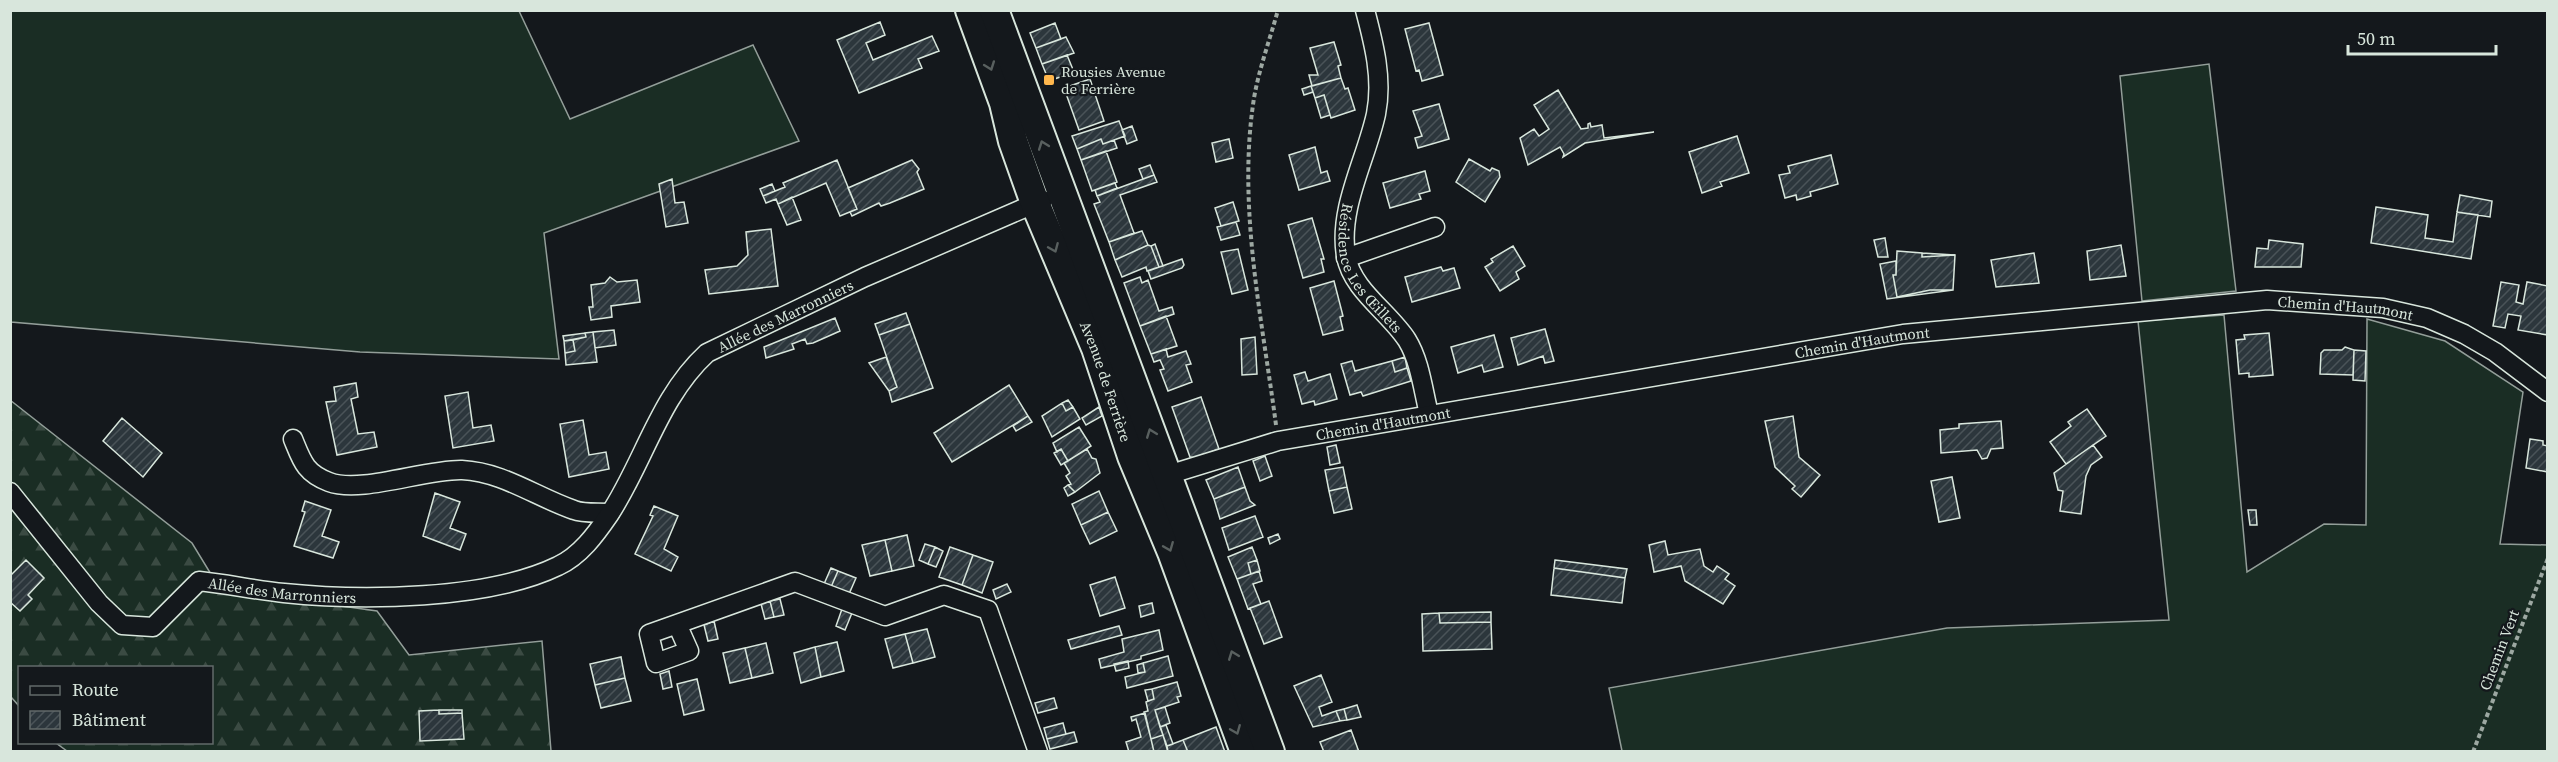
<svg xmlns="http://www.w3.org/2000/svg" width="2558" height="762" viewBox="0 0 2558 762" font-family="'Source Serif 4',serif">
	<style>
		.grass { fill: #1a2d24; stroke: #939e99; stroke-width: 1.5 }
		.forest { fill: url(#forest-firs); stroke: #939e99; stroke-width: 1.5 }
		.building { fill: url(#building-hatch); stroke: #d8e6dc; stroke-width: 1.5 }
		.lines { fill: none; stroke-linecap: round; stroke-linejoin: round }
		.minor-casing { stroke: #d8e6dc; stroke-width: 21 }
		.primary-casing { stroke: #d8e6dc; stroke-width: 32 }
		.path { stroke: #9da8a2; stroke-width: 4; stroke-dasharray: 4.5 3; stroke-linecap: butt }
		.minor { stroke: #14181c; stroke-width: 18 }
		.primary { stroke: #14181c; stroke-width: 28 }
		.oneway { stroke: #59605f }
		.poi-dot { fill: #ffb74d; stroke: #14181c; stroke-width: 2 }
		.labels { text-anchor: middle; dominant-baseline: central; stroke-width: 4.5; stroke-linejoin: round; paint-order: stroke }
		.poi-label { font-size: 15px; fill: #d8e6dc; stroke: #14181c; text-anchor: start }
		.street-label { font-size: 15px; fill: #d8e6dc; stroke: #14181c }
	</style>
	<defs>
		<pattern id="forest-firs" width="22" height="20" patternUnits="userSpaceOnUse" patternTransform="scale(1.5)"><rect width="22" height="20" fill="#1a2d24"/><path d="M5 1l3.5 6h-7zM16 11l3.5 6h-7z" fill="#3b4b43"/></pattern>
		<pattern id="building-hatch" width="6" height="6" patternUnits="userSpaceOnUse" patternTransform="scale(1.5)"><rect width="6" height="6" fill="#2c363c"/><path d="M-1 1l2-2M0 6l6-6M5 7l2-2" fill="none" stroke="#4a5358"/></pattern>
	</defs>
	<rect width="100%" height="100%" fill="#14181c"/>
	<path class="grass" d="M10 11H519L570 119 753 45 799 141 544 233 559 359 360 352 11 322Z
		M2209 64 2236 291 2142 301 2120 76Z
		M2224 315 2247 572 2324 524 2366 525 2367 319 2445 341 2523 392 2500 544 2547 545V751H1622L1609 688 1947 628 2169 620 2138 321Z"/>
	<path class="forest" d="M10 400 192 543 220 589 377 611 409 655 542 641 551 751H67L56 743 212 742V668H20L19 706 11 697Z"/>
	<path class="building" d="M880 22 885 35 866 43 873 60 932 36 939 51 918 59 922 68 859 93 837 40Z
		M1055 23 1061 39 1036 48 1030 33Z
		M1429 23 1443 75 1422 81 1419 70 1416 71 1405 29Z
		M1066 37 1074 53 1042 64 1036 48Z
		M1334 42 1341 65 1338 66 1341 78 1312 86 1309 75H1318L1310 48Z
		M1067 55 1074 72 1049 81 1042 64Z
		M1341 78 1345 89 1348 88 1355 110 1331 118 1324 95 1315 98 1311 86Z
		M1090 79 1104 121 1079 130 1064 88Z
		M1311 86 1313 92 1304 95 1302 89Z
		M1558 90 1581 129 1588 128V124L1590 123 1591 127 1602 125 1604 138 1654 132 1585 143 1563 157 1564 154 1560 147 1528 165 1520 138 1534 129 1539 136 1549 129 1534 105Z
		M1324 95 1330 115 1321 118 1315 98Z
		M1439 104 1449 139 1418 148 1415 138 1422 136 1413 111Z
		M1119 121 1125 136 1103 144 1101 139 1077 149 1072 136Z
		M1132 126 1137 140 1127 144 1122 130Z
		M1737 136 1749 173 1720 182 1722 186 1702 193 1689 152Z
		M1101 139 1103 144 1114 140 1117 148 1081 160 1077 149Z
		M1229 139 1233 158 1216 162 1212 143Z
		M1315 147 1321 173 1327 171 1330 181 1299 190 1289 155Z
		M1106 151 1117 182 1092 191 1081 160Z
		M1831 155 1838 184 1810 192 1811 196 1797 200 1796 195 1785 198 1779 175 1790 173 1788 166Z
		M1469 159 1490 171 1492 168 1499 171 1500 177 1485 202 1456 182Z
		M837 160 857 209 840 216 826 183 778 204 776 199 766 203 763 196 785 187 783 183Z
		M912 160 919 169 917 172 924 189 890 203 881 206 879 203 852 216 850 212 857 209 848 188Z
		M1150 165 1154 175 1143 179 1139 169Z
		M1425 171 1430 191 1419 194 1421 199 1390 208 1383 183Z
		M1154 175 1157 182 1120 195 1134 233 1109 242 1094 204 1100 202 1097 196Z
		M672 179 675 203 684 202 688 223 666 227 659 184Z
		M1115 183 1117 188 1097 196 1095 190Z
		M772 184 775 191 763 196 760 189Z
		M2460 195 2492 201 2490 217 2457 212Z
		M792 197 801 220 787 225 778 204Z
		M1233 202 1239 221 1221 226 1215 208Z
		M2376 207 2428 215 2425 238 2453 242 2457 212 2478 215 2471 259 2371 243Z
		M1312 218 1324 259H1321L1324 272 1303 278 1288 225Z
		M1236 222 1240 235 1221 240 1217 227Z
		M771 229 778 286 709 294 705 270 737 266 748 255 746 232Z
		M1142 231 1148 245 1115 260 1109 242Z
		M1885 238 1888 257H1878L1874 240Z
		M2269 240 2303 244 2301 267H2255L2257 248 2268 249Z
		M1155 244 1163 266 1159 267 1151 246Z
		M1148 245 1151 246 1159 267 1147 271 1146 267 1122 277 1115 260Z
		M2121 245 2126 276 2090 280 2087 251Z
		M1513 246 1525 266 1516 272 1519 279 1500 291 1485 267 1493 262 1491 259Z
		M1238 249 1248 290 1232 294 1221 252Z
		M1897 251 1922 253V257L1955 255 1953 290H1930L1897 297 1893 275H1896Z
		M1922 253 1955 255 1922 257Z
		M2034 253 2039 283 1996 287 1991 260Z
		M1182 259 1184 265 1182 268 1151 279 1148 271Z
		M1896 261V275H1893L1897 297 1930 290H1953L1887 299 1880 264Z
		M1441 267 1443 271 1454 268 1460 288 1412 302 1405 277Z
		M610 277 617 282 637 280 640 302 611 306 612 317 591 320 589 307H593L591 285 605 283Z
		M1140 277 1142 283 1148 280 1159 311 1172 307 1174 314 1140 326 1124 283Z
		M1334 281 1343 316 1340 317 1343 330 1323 335 1310 288Z
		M2501 282 2519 285 2516 302 2523 304 2527 282 2548 286V335L2518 330 2521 316 2508 314 2505 328 2493 326Z
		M906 313 910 324 879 335 875 324Z
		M1166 316 1177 346 1151 354 1140 326Z
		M835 318 840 331 813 343 807 344 805 339 792 344 794 349 766 358 764 347Z
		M910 324 933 388 892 402 889 391 897 387 879 335Z
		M1545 329 1554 361 1545 363 1543 356 1518 365 1511 338Z
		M614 330 616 345 595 348 593 332Z
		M593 332 597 362 566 365 565 353 575 351 573 340 586 337 585 333Z
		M585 333 586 337 564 341 563 336Z
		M2269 333 2273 375 2249 377V373L2239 374 2236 340 2245 339 2244 335Z
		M1494 335 1503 367 1484 372 1482 365 1458 373 1451 347Z
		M1255 337 1257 374 1242 375 1241 339Z
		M573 340 575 351 565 353 564 341Z
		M2345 347 2354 350 2353 375 2320 374 2321 353 2324 350H2342Z
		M1166 349 1168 357 1186 351 1191 364 1186 365 1192 382 1168 391 1160 370 1164 369 1160 360 1154 362 1151 354Z
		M2354 350 2366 351 2365 381 2353 380Z
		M886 357 897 387 889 391 869 363Z
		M1405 357 1407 368 1395 372 1392 361Z
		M1352 361 1355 371 1392 361 1395 372 1407 368 1411 381 1363 396 1361 392 1350 395 1341 364Z
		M1305 372 1308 381 1330 374 1337 399 1315 405 1314 401 1302 404 1294 375Z
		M356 383 358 397 351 399 358 434 374 432 377 447 337 455 326 402 336 401 334 387Z
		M1009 385 1028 416 952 462 934 433Z
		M468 392 473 428 491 425 494 441 453 448 445 396Z
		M1201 397 1219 449 1195 458 1190 457 1172 407Z
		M1068 400 1073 407 1066 411 1062 403Z
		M1062 403 1066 411 1073 407 1080 419 1052 437 1042 416Z
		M1099 407 1102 416 1086 425 1082 418Z
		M2087 409 2106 436 2066 464 2050 442 2071 426 2068 422Z
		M1028 416 1032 422 1016 431 1013 426Z
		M1793 416 1799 457 1820 475 1801 497 1792 489 1795 486 1775 467 1765 421Z
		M122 418 162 453 143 477 103 441Z
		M583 420 589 455 606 452 609 469 569 477 560 424Z
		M2001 421 2003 448 1991 449 1987 458 1982 459 1977 450 1941 453 1940 430 1959 428V424Z
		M1079 427 1091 446 1068 461 1061 449 1057 452 1053 443Z
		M2530 439 2543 441V445L2548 446V472L2526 468Z
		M1336 445 1340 463 1330 465 1327 447Z
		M2093 445 2102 457 2091 465 2086 476 2081 514 2060 511 2063 491 2058 490 2054 473Z
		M1061 449 1068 461 1061 465 1054 453Z
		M1087 449 1092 458 1096 459 1100 473 1075 492 1068 485 1071 484 1066 476 1070 473 1064 463Z
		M1265 456 1272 476 1260 481 1253 461Z
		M1238 467 1245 487 1214 499 1206 480Z
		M1343 467 1347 487 1329 491 1325 470Z
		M1952 477 1960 518 1939 522 1931 481Z
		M1068 485 1075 492 1068 496 1064 488Z
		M1245 487 1250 501 1255 505 1220 519 1214 499Z
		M1347 487 1352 509 1334 513 1329 491Z
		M1099 491 1108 512 1081 525 1072 504Z
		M435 493 460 502 450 528 466 534 460 550 423 536Z
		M305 501 331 510 322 536 339 542 333 558 294 546 305 512 302 511Z
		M654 506 678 516 664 549 678 557 671 571 635 554 653 516 650 515Z
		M2248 510H2256L2257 525H2250Z
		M1108 512 1117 531 1090 544 1081 525Z
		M1255 516 1263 537 1229 550 1222 528Z
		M1278 534 1280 539 1270 544 1268 538Z
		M907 535 914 566 892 571 885 540Z
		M885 540 892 571 870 576 862 545Z
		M1665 541 1668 555 1700 549 1704 566 1713 572 1717 566 1729 574 1725 579 1735 586 1723 604 1685 581 1681 566 1654 572 1649 545Z
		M925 544 935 547 928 564 919 560Z
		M935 547 943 551 936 567 928 564Z
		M950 547 973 555 962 585 939 577Z
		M1252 547 1257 560 1248 563 1251 574 1237 579 1228 557Z
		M973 555 993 562 982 593 962 585Z
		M26 560 44 578 28 595 32 599 20 611 10 602V576Z
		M1257 560 1260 571 1251 574 1248 563Z
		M1555 560 1627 569 1625 578 1554 568Z
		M831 568 838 571 831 587 824 584Z
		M1554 568 1625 578 1622 603 1551 595Z
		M838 571 856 578 849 594 831 587Z
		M1259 571 1262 581 1253 584 1261 604 1248 609 1237 579Z
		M1115 577 1125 608 1100 616 1090 585Z
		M1007 584 1011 592 996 599 993 590Z
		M780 599 784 615 774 617 770 601Z
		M770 601 774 617 765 619 761 604Z
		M1269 601 1282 637 1264 644 1250 608Z
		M1152 603 1154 613 1141 617 1139 606Z
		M842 609 852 613 845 630 836 626Z
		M1491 612V622L1440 623 1439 613Z
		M1439 613 1440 623 1491 622 1492 649 1423 651 1422 614Z
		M714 621 718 639 708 641 704 625Z
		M1119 626 1122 635 1071 649 1068 640Z
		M927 629 935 657 913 663 905 634Z
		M1159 630 1163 650 1141 656V659L1101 668 1099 659 1124 652 1122 639Z
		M905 634 913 663 893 668 885 639Z
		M837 642 844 671 821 677 815 647Z
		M766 643 773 673 752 678 745 648Z
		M815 647 821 677 801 683 794 653Z
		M745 648 752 678 730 683 723 653Z
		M1168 656 1173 676 1127 688 1125 677 1145 672 1143 663Z
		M621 657 625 678 595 685 590 664Z
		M1128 661 1129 668 1116 671 1114 664Z
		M1143 663 1145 672 1138 673 1137 665Z
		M669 671 672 687 663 689 660 674Z
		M1321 675 1332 702 1319 707 1322 716 1336 711 1340 721 1313 727 1294 686Z
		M625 678 631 701 601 708 595 685Z
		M697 679 704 710 684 715 677 684Z
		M1177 682 1181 696 1177 697 1179 702 1155 710 1163 735 1151 739 1144 712 1148 711 1146 702 1154 699 1152 689Z
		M1152 689 1154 699 1148 701 1145 690Z
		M1054 698 1057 708 1038 713 1035 703Z
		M1357 705 1361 717 1347 720 1344 709Z
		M1165 707 1170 723 1160 727 1155 710Z
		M1344 709 1347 720 1340 721 1336 711Z
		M439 710V714L462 713 464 739 420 741 419 711Z
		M439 710H462V713L439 714Z
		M1145 713 1154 752H1129L1126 742 1141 737 1136 719 1132 721 1131 717Z
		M1063 723 1066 734 1047 739 1044 728Z
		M1166 725 1173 744 1167 746 1160 727Z
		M1216 727 1225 752H1188L1183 740Z
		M1351 730 1359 752H1324L1320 742Z
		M1074 732 1077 742 1050 749 1047 739Z
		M1163 735 1168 752H1154L1151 739Z
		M1183 740 1188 752H1168L1167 746Z"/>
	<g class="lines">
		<g class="minor-casing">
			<g id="minor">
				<path id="s1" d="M1365 10C1374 44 1383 79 1376 114 1366 160 1338 208 1346 256 1352 290 1389 312 1407 340 1420 361 1423 390 1429 414"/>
				<path d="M1346 258 1435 227"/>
				<path d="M293 439C302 461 305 473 329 482 361 494 425 469 462 470 503 472 536 497 574 510 584 514 599 512 610 513"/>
				<path id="s2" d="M1158 478 1278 441 1903 334 2267 300 2383 308 2427 318 2464 334 2495 352 2548 392"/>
				<path id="s3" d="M10 492 99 603 122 625 153 627 199 581C227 584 255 590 284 593 361 601 488 600 558 566 580 556 596 534 609 515 644 462 659 397 707 353L865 277 1043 200"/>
				<path d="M677 624 689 651 656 663 649 634 795 582 885 616 944 595 988 610 1038 752"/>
			</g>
		</g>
		<g class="primary-casing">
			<g id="primary">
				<path id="s4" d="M970 10 1004 103 1013 141 1035 203 1096 348 1132 456 1172 552 1245 752"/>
				<path d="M994 10 1270 752"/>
			</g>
		</g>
		<path class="path" d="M1276 425C1262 318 1237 206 1254 98 1259 69 1270 39 1278 10
			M2473 752 2548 558"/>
		<use href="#minor" class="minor"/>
		<use href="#primary" class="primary"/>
	</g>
	<defs><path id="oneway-chevron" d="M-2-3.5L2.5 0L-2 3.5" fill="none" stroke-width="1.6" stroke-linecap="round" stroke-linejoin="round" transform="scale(1.5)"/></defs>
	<g class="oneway">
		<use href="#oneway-chevron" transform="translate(990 66) rotate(70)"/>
		<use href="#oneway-chevron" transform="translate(1043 145) rotate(-110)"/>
		<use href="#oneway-chevron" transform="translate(1054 248) rotate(67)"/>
		<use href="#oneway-chevron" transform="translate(1151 433) rotate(-111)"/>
		<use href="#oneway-chevron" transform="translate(1169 547) rotate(68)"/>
		<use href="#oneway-chevron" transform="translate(1233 655) rotate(-111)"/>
		<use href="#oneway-chevron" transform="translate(1236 730) rotate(68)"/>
	</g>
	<rect class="poi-dot" x="1043" y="74" width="12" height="12" rx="3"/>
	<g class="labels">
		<g class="poi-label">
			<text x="1061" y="71">Rousies Avenue<tspan x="1061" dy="17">de Ferrière</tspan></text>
		</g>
		<g class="street-label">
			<text stroke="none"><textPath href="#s1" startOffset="272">Résidence Les Œillets</textPath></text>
			<text stroke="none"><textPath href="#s2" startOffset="1204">Chemin d'Hautmont</textPath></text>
			<text stroke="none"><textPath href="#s3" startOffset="984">Allée des Marronniers</textPath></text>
			<text stroke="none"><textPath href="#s2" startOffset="718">Chemin d'Hautmont</textPath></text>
			<text stroke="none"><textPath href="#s4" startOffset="396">Avenue de Ferrière</textPath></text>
			<text stroke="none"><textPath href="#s2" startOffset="232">Chemin d'Hautmont</textPath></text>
			<text stroke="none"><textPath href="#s3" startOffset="354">Allée des Marronniers</textPath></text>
			<text transform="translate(2499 650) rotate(-69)">Chemin Vert</text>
		</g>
	</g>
	<rect width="2558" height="762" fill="none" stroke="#d8e6dc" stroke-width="24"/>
	<rect x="18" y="666" width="195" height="78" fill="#14181c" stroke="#626a69" stroke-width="1.5"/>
	<rect x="30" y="686" width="30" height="9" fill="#14181c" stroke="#626a69" stroke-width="1.5"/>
	<text x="72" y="696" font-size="18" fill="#d8e6dc">Route</text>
	<rect x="30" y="711" width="30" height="18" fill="url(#building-hatch)" stroke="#626a69" stroke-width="1.5"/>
	<text x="72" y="726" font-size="18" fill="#d8e6dc">Bâtiment</text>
	<path d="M2348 45v9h148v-9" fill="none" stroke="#d8e6dc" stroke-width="3"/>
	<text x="2357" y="45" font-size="18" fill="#d8e6dc" stroke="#14181c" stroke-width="4.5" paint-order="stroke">50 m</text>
</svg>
